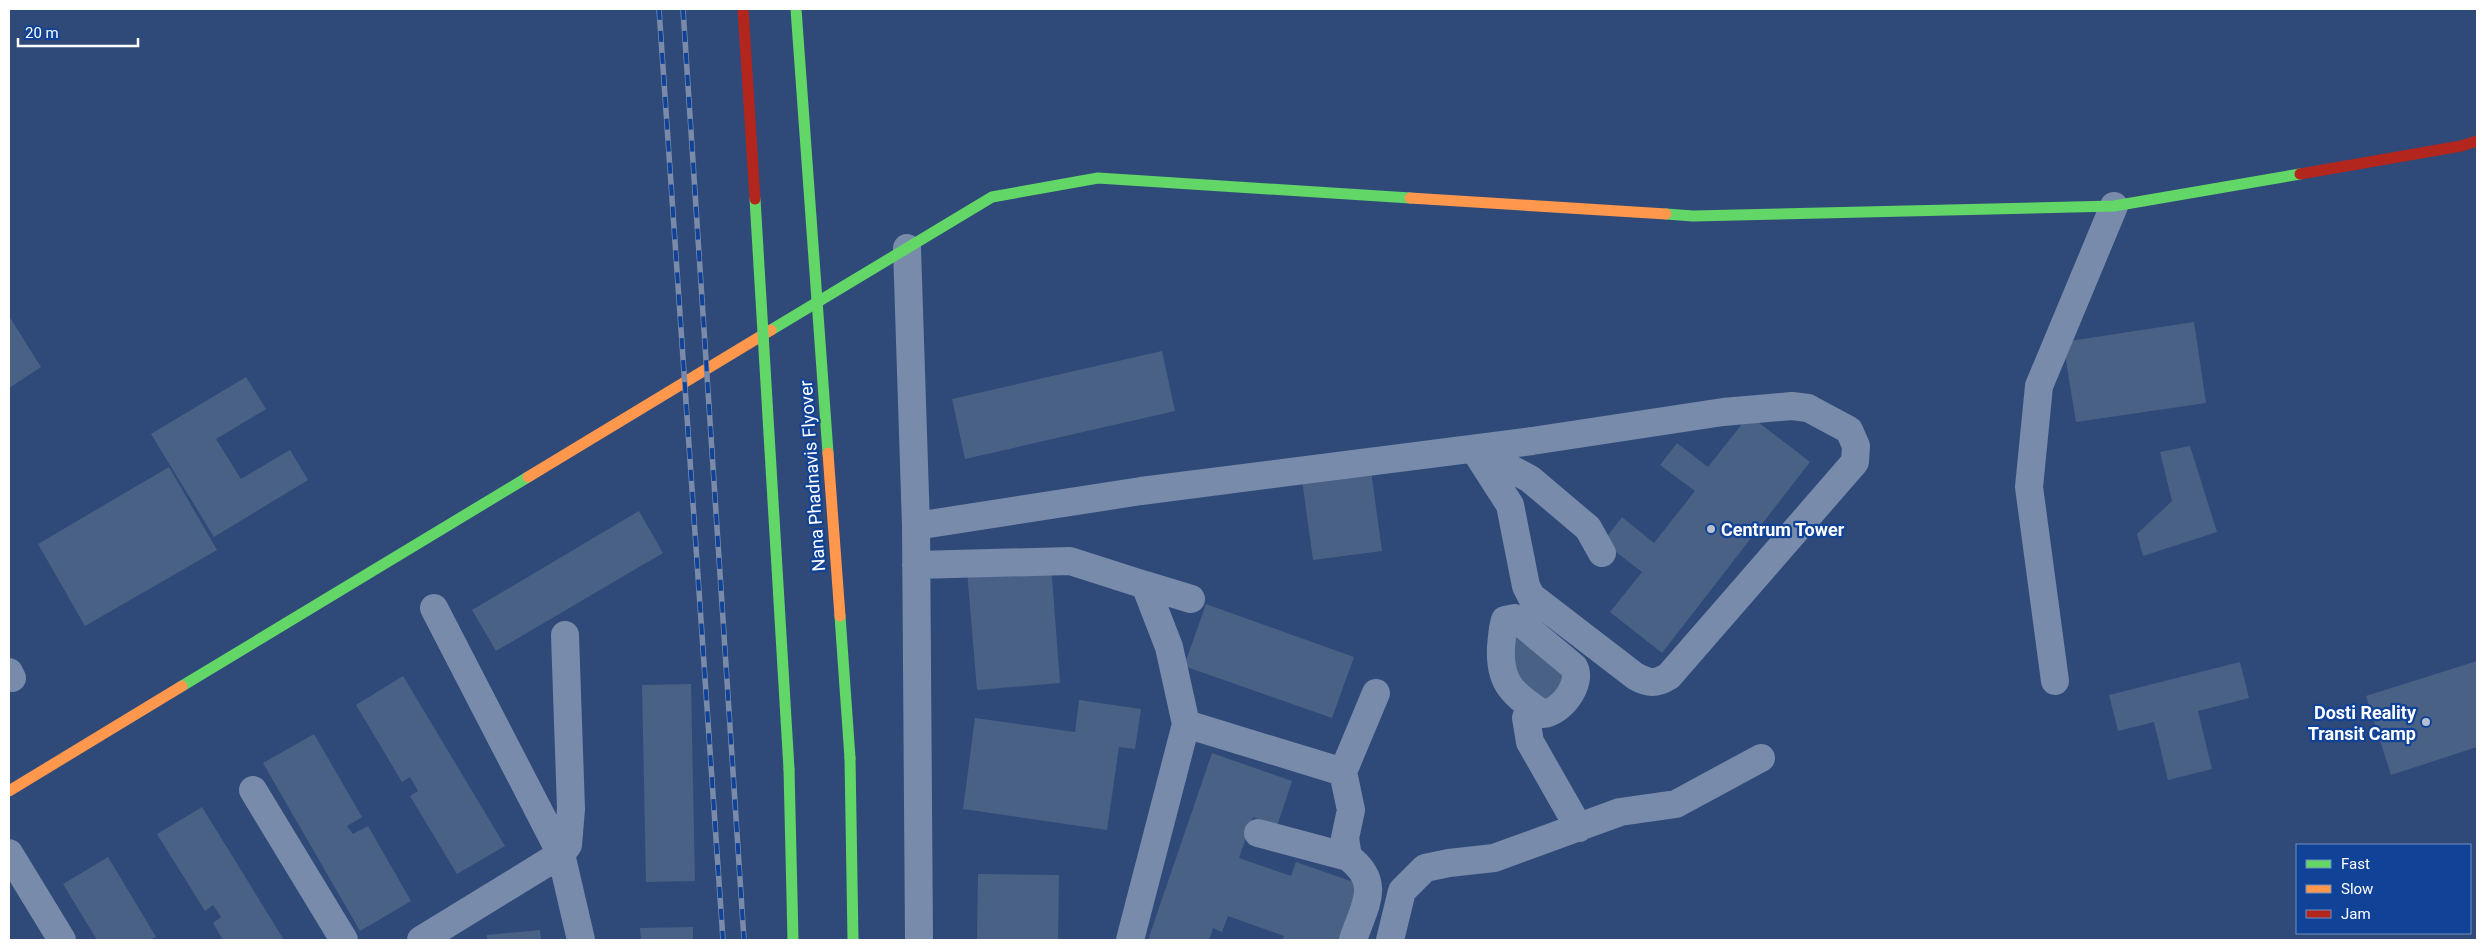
<svg xmlns="http://www.w3.org/2000/svg" width="2486" height="949" viewBox="0 0 2486 949" font-family="Roboto,sans-serif">
	<style>
		.building { fill: #4a6186 }
		.lines { fill: none; stroke-linecap: round; stroke-linejoin: round }
		.street { stroke: #788bab; stroke-width: 28 }
		.fast { stroke: #63d668; stroke-width: 11 }
		.slow { stroke: #ff974d; stroke-width: 11 }
		.jam { stroke: #b3261e; stroke-width: 11 }
		.rail-casing { stroke: #7a8baa; stroke-width: 5.5 }
		.rail { stroke: #104297; stroke-width: 4; stroke-dasharray: 11; stroke-linecap: butt }
		.fast-bridge { stroke: #63d668; stroke-width: 11 }
		.slow-bridge { stroke: #ff974d; stroke-width: 11 }
		.jam-bridge { stroke: #b3261e; stroke-width: 11 }
		.poi-dot { fill: #b6c0d0; stroke: #104297; stroke-width: 2 }
		.labels { text-anchor: middle; dominant-baseline: central; stroke-width: 4.5; stroke-linejoin: round; paint-order: stroke }
		.street-label { font-size: 18px; fill: #fff; stroke: #104297 }
		.poi-label { font-size: 18px; font-weight: bold; fill: #fff; stroke: #104297; text-anchor: start }
	</style>
	<rect width="100%" height="100%" fill="#2f4a78"/>
	<path class="building" d="M9 316 41 367 9 388Z
		M2194 322 2206 403 2076 422 2063 342Z
		M1162 351 1175 411 965 459 952 399Z
		M246 377 266 409 216 439 241 479 290 450 308 480 214 537 151 434Z
		M1749 415 1810 462 1662 653 1610 612 1642 572 1603 542 1622 517 1654 543 1695 491 1660 465 1677 443 1708 467Z
		M2190 446 2217 532 2143 556 2137 534 2172 501 2160 452Z
		M1370 463 1382 551 1313 560 1301 472Z
		M169 467 217 550 85 626 38 544Z
		M639 511 663 553 496 651 472 610Z
		M1051 564 1060 683 977 690 967 571Z
		M1206 604 1354 657 1332 718 1184 666Z
		M1515 627 1569 672 1550 706 1506 669Z
		M2477 661V747L2391 775 2366 696Z
		M2240 662 2249 698 2198 711 2212 769 2168 780 2154 722 2118 731 2109 695Z
		M403 676 505 846 457 874 410 796 418 791 410 777 402 782 356 705Z
		M691 684 695 881 646 882 642 685Z
		M1079 700 1141 709 1135 749 1119 747 1107 830 963 809 975 718 1075 732Z
		M314 734 362 817 347 826 353 834 368 826 411 901 360 931 263 763Z
		M1212 753 1292 781 1277 826 1253 817 1239 858 1291 876 1296 862 1362 885 1344 940H1282L1284 936 1228 916 1222 932 1213 928 1209 940H1148Z
		M202 807 284 940H223L213 923 221 917 213 905 205 911 157 834Z
		M108 857 156 937 150 940H97L63 884Z
		M978 874 1059 875 1058 940H977Z
		M693 927V940H641L640 928Z
		M540 930 541 940H487V935Z"/>
	<g class="lines">
		<path class="street" d="M907 248 916 526 919 940
			M1478 451 1530 479 1588 528 1602 553
			M916 526 1141 491 1532 441 1723 412 1792 406 1808 408 1849 430 1856 446 1855 462 1669 676C1656 684 1649 684 1635 676L1531 596 1526 586 1510 505 1474 449
			M916 565 1070 561 1145 585 1169 647 1186 724 1130 940
			M1145 585 1191 599
			M434 608 561 854 581 940
			M1515 618 1574 667C1583 683 1561 713 1543 714 1514 695 1499 684 1501 647 1502 638 1502 629 1505 620Z
			M9 672 12 678
			M2055 681 2029 487 2039 386 2114 206
			M1530 705 1526 718 1530 742 1579 828
			M1186 724 1343 772 1351 810 1345 838 1348 857C1383 883 1364 906 1353 940
			M1343 772 1376 693
			M253 790 344 940
			M1258 833 1348 857
			M9 853 62 940
			M421 940 561 854 568 845 571 809 565 635
			M1390 940 1402 891 1425 868 1449 863 1494 858 1620 812 1676 804 1761 758"/>
		<path class="fast" d="M1666 214 1693 216 2114 206 2300 174
			M771 330 992 197 1098 178 1410 198
			M182 686 528 477
			M850 758 853 940
			M789 769 793 940"/>
		<path class="slow" d="M1410 198 1666 214
			M528 477 771 330
			M9 791 182 686"/>
		<path class="jam" d="M2300 174 2461 146 2477 141"/>
		<g class="rail-casing">
			<path id="rail" d="M659 9 723 940
				M683 9 744 940"/>
		</g>
		<use href="#rail" class="rail"/>
		<path class="fast-bridge" d="M796 9 828 453
			M755 199 789 769
			M840 616 850 758"/>
		<path class="slow-bridge" d="M828 453 840 616"/>
		<path class="jam-bridge" d="M743 9 755 199"/>
	</g>
	<g class="poi-dot">
		<circle cx="1711" cy="529" r="5"/>
		<circle cx="2426" cy="722" r="5"/>
	</g>
	<g class="labels">
		<g class="street-label">
			<text transform="translate(812 476) rotate(-94)">Nana Phadnavis Flyover</text>
		</g>
		<g class="poi-label">
			<text x="1721" y="529">Centrum Tower</text>
			<text x="2416" y="712" text-anchor="end">Dosti Reality<tspan x="2416" dy="21">Transit Camp</tspan></text>
		</g>
	</g>
	<rect width="2486" height="949" fill="none" stroke="#ffffff" stroke-width="20"/>
	<rect x="2296" y="844" width="175" height="90" fill="#104297" stroke="#708ec1"/>
	<rect x="2306" y="860" width="25" height="8" fill="#63d668" stroke="#708ec1"/>
	<text x="2341" y="869" font-size="15" fill="#ffffff">Fast</text>
	<rect x="2306" y="885" width="25" height="8" fill="#ff974d" stroke="#708ec1"/>
	<text x="2341" y="894" font-size="15" fill="#ffffff">Slow</text>
	<rect x="2306" y="910" width="25" height="8" fill="#b3261e" stroke="#708ec1"/>
	<text x="2341" y="919" font-size="15" fill="#ffffff">Jam</text>
	<path d="M18 38v8h120v-8" fill="none" stroke="#ffffff" stroke-width="2.5"/>
	<text x="25" y="38" font-size="15" fill="#ffffff" stroke="#104297" stroke-width="4" paint-order="stroke">20 m</text>
</svg>
